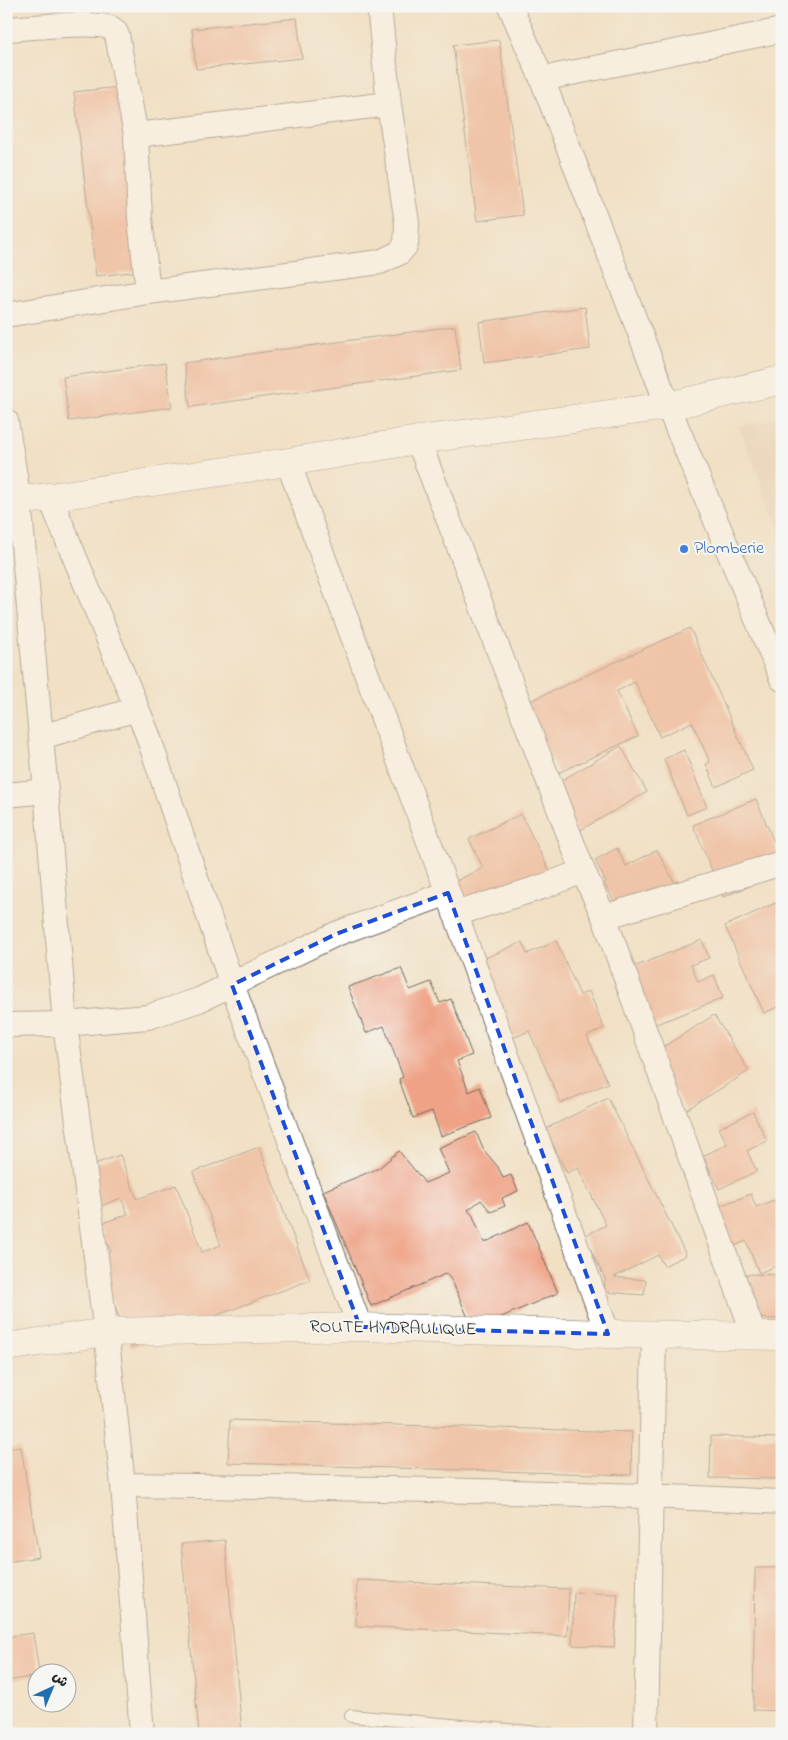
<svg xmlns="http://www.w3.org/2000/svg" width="788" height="1740" viewBox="0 0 788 1740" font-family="'Indie Flower','Playpen Sans Arabic',sans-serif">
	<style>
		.built { fill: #e6cfb5 }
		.building { fill: #efa285 }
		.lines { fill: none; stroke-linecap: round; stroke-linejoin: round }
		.service-casing { stroke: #706a61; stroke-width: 14 }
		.minor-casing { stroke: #706a61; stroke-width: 26 }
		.tertiary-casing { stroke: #706a61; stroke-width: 29 }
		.secondary-casing { stroke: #706a61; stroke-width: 29 }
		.service { stroke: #fff; stroke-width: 12 }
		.minor { stroke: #fff; stroke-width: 24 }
		.tertiary { stroke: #fff; stroke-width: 28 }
		.secondary { stroke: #fff; stroke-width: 28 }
		.marked { fill: none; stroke: #1d4ed8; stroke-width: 4; stroke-dasharray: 10 6; stroke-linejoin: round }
		.shop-dot { fill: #3f7fe0; stroke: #f6f6f2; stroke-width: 2 }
		.labels { text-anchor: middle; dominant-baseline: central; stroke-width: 4; stroke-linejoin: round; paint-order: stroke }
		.shop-label { font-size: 18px; fill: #366cbe; stroke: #f6f6f2; text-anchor: start }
		.street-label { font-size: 18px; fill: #2b2b2b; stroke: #f6f6f2 }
	</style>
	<rect width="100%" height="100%" fill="#f6f6f2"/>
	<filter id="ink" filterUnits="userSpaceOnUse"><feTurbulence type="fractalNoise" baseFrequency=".02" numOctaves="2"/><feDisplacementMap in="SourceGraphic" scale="10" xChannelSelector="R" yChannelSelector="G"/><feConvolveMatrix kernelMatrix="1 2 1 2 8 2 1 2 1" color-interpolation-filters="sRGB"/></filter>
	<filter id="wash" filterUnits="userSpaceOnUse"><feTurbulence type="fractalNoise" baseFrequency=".0096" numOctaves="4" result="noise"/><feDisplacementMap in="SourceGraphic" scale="20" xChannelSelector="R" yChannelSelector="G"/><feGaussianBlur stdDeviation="1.12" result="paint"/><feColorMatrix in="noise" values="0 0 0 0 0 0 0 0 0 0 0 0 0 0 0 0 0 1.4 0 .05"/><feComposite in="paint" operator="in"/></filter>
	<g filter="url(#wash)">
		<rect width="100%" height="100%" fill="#f1e0c4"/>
		<path class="built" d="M782 417V536L739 427Z"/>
		<g id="blocks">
			<path class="building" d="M297 18 302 58 196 69 192 29Z
				M499 40 523 215 477 221 453 45Z
				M119 87 141 271 96 276 74 92Z
				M585 307 590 349 484 363 479 322Z
				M455 326 461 370 190 407 184 363Z
				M165 363 172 407 69 421 63 377Z
				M690 628 753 770 716 787 706 764 710 762 692 722 660 737 635 682 617 691 638 736 558 773 526 703Z
				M621 746 647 792 577 832 550 787Z
				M684 750 707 807 687 815 664 759Z
				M756 799 782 861V873L723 897 693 825Z
				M521 814 550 872 467 912 452 883 483 868 469 839Z
				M617 848 626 866 657 850 676 885 688 878 697 894 625 921 604 883 606 882 595 860Z
				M782 900V1011L780 1006 764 1013 725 926Z
				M702 940 709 958 691 965 698 982 714 975 723 998 654 1025 631 968Z
				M556 941 580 995 589 991 604 1028 587 1036 608 1083 561 1103 529 1031 513 1038 479 961 522 942 527 954Z
				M401 968 410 990 431 982 440 1003 451 999 472 1055 457 1061 469 1092 480 1087 491 1118 441 1136 432 1111 413 1118 399 1079 403 1077 384 1026 366 1033 348 987Z
				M714 1015 749 1071 686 1110 652 1054Z
				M608 1098 686 1255 664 1266 658 1255 614 1277 646 1280 644 1295 604 1292 605 1279 584 1236 606 1225 578 1168 567 1173 545 1129Z
				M753 1112 767 1141 747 1151 757 1171 719 1189 703 1156 727 1144 719 1128Z
				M476 1132 483 1149 498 1167 503 1178 511 1175 518 1191 502 1198 505 1206 491 1212 481 1200 468 1210 473 1216 484 1243 528 1222 558 1293 473 1329 452 1281 446 1273 441 1276 371 1306 323 1191 379 1168 399 1151 425 1183 449 1173 438 1148Z
				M259 1147 310 1280 131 1348 96 1257 111 1252 100 1224 128 1214 121 1198 101 1206 86 1167 120 1155 137 1199 176 1185 202 1252 221 1245 193 1172Z
				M751 1194 756 1207 774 1200 779 1214 782 1213V1319L749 1318 735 1280 751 1274 779 1275 775 1266 759 1273 746 1241 732 1247 717 1207Z
				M230 1420 632 1432 631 1475 228 1463Z
				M711 1436 782 1438V1479L710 1478Z
				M21 1447 39 1557 6 1562V1449Z
				M225 1540 242 1734H199L181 1544Z
				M755 1568H782V1711L753 1710Z
				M357 1580 569 1589 567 1636 356 1626Z
				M574 1592 618 1594 614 1647 572 1645Z
				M33 1633 39 1672H38V1676L6 1681V1637Z"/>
		</g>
	</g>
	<g filter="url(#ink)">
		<use href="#blocks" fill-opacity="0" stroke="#706a61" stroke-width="1"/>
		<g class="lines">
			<g class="service-casing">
				<path id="service" d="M351 1716 551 1734"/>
			</g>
			<g class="minor-casing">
				<path id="minor" d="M510 6 542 79 668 406 782 679
					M6 29C25 28 100 20 112 29 114 30 116 33 117 35L136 135 140 218 148 292
					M542 79 782 30
					M136 135 389 104
					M6 315 148 292 380 262 399 253 406 245 407 223 389 104 379 6
					M6 421 19 501 46 791 65 1024 106 1332 123 1485 142 1734
					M418 440 583 871 604 917 754 1335
					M288 462 448 893 608 1334
					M50 497 147 733 232 985 360 1327
					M41 737 137 709
					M6 795 46 791
					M455 914 542 887 583 871
					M604 917 782 863
					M6 1025 65 1024 148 1017 199 1000 336 934 448 893
					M123 1485C343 1488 562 1491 782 1502
					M646 1734 654 1334"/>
			</g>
			<g class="tertiary-casing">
				<path id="tertiary" d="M6 502 50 497 288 462 418 440 668 406 782 380"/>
			</g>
			<g class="secondary-casing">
				<path id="secondary" d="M6 1347 106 1332 360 1327 608 1334 782 1336"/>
			</g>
			<use href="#service" class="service"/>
			<use href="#minor" class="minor"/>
			<use href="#tertiary" class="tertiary"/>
			<use href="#secondary" class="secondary"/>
		</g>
	</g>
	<path d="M0 0H788V1740H0ZM448 893 608 1334 360 1327 232 985 336 934Z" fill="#f1e0c4" fill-opacity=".55" fill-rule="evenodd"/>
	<path class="marked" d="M448 893 608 1334 360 1327 232 985 336 934Z"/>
	<circle class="shop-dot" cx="684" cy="549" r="5"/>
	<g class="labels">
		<g class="shop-label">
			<text x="694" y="549">Plomberie</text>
		</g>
		<g class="street-label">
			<text transform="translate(393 1329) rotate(1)">ROUTE HYDRAULIQUE</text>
		</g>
	</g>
	<rect width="788" height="1740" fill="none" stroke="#f6f6f2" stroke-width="25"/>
	<g transform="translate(52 1688) rotate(44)"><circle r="24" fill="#f6f6f2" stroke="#a5a5a2"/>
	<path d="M0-4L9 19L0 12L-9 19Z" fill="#1f6fb2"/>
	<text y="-8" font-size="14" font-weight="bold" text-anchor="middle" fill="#2b2b2b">ش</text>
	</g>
</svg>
